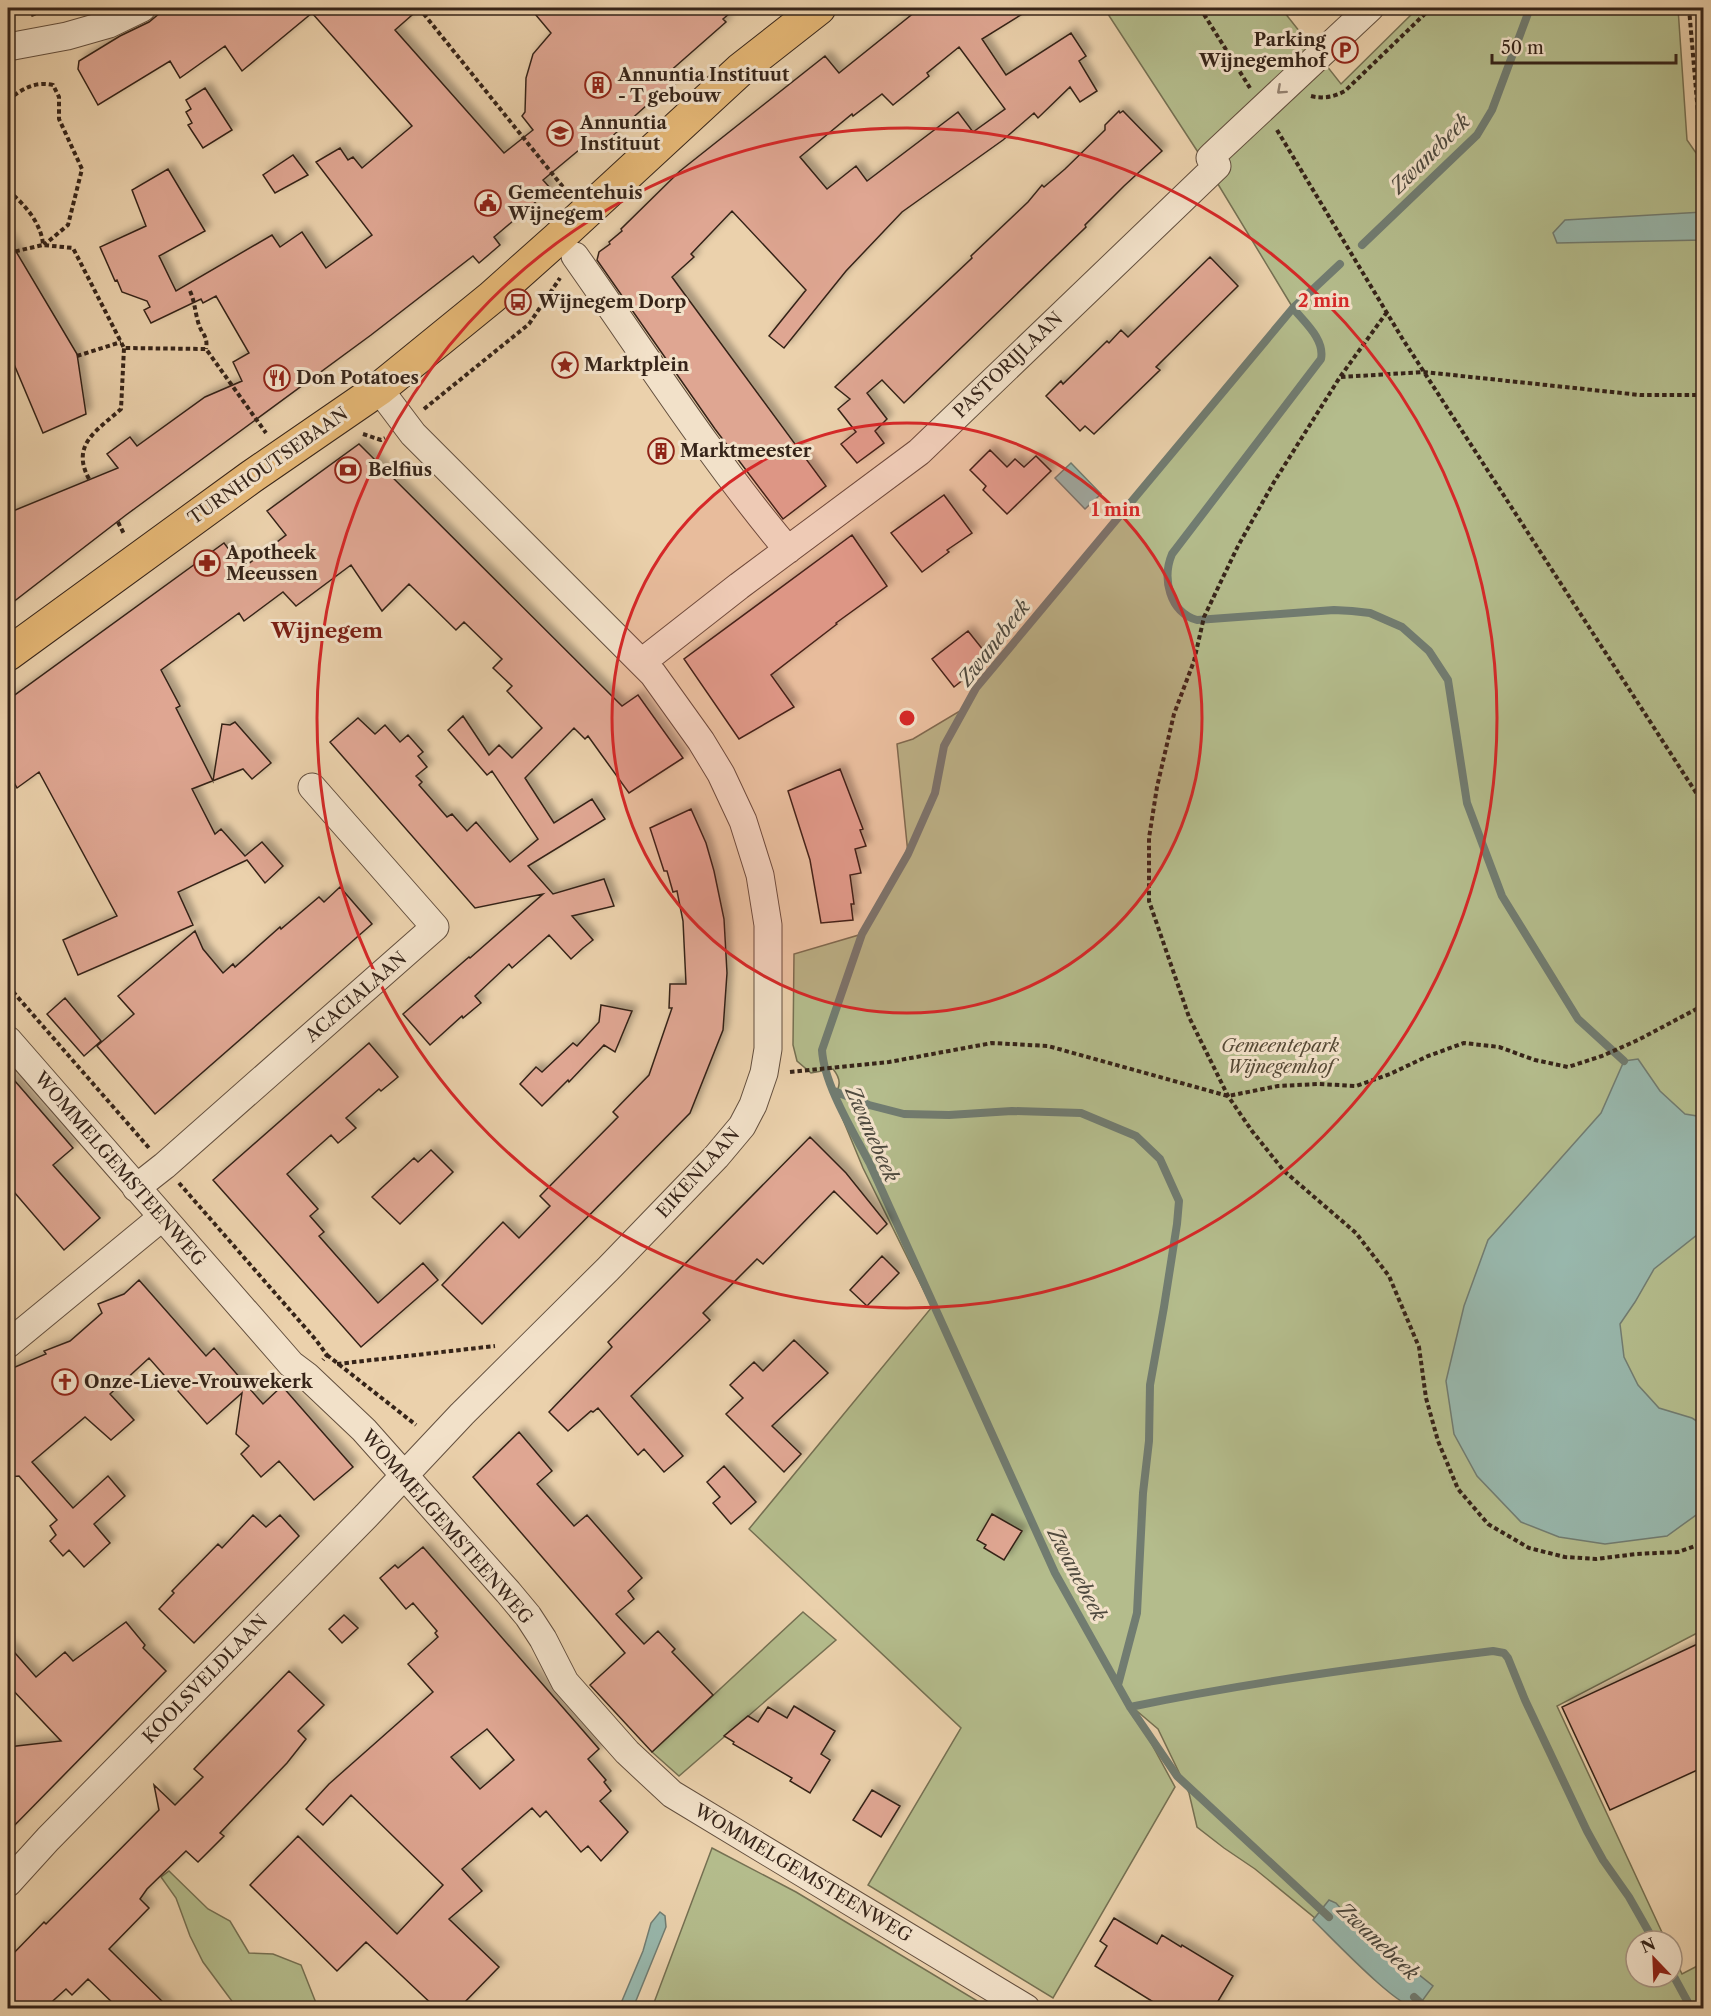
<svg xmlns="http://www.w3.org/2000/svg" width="1711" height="2016" viewBox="0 0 1711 2016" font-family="'Libre Caslon Text',serif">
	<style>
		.green { fill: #b4bc8c; stroke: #757052; stroke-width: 1.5 }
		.water { fill: #98b7ac; stroke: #717c71; stroke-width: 1.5 }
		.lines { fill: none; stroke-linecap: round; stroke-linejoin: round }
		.stream { stroke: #717c71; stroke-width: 8 }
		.building { fill: #dfa692; stroke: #362419; stroke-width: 1.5; fill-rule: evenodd; filter: url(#shadow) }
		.minor-casing { stroke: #634f3e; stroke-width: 29 }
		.major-casing { stroke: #362419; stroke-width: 35 }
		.path { stroke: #362419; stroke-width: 4; stroke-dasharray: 4.5 3; stroke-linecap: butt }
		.minor { stroke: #f2e1c9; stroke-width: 27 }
		.major { stroke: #e6b876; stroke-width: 33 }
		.oneway { stroke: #948271 }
		.ring { fill: none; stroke: #d62828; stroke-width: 3 }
		.labels { text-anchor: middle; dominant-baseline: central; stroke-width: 6; stroke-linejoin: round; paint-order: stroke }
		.poi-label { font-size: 18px; font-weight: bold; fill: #362419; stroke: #f2e1c9; text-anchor: start }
		.street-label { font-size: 18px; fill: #362419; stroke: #f2e1c9 }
		.park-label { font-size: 18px; font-style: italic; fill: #564a36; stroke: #f2e1c9 }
		.water-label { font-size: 20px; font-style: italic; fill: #4e493e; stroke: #f2e1c9 }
		.quarter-label { font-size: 21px; font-weight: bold; fill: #7a1f14; stroke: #f2e1c9 }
		.centre { fill: #d62828; stroke: #f2e1c9; stroke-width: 3 }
		.ring-label { font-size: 18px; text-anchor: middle; font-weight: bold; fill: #d62828; stroke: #f2e1c9; stroke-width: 6; stroke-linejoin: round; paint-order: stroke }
	</style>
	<defs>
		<filter id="shadow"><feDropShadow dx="5.5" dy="-5.5" stdDeviation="3" flood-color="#0004"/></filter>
	</defs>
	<rect width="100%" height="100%" fill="#ebd1ac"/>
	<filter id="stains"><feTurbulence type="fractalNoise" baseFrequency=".00333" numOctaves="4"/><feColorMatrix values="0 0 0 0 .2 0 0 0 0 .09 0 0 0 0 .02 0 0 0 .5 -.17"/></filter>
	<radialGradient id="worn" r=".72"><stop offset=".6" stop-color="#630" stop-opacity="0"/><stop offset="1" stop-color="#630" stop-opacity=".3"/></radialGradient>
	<path class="green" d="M1104 8H1281L1341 84 1418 8H1678L1687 140 1696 153 1704 158 1703 1630 1557 1706 1666 1941H1636V1977H1672V1953L1682 1974 1703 1963V2008H1425L1255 1869 1224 1848 1197 1827 1189 1793 1158 1729 1131 1706 1175 1787 1053 1998 868 1885 961 1728 749 1529 932 1307 863 1168 834 1098C840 1086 842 1080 833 1069L811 1073 797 1061 793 1045 794 954 862 934 908 854 897 744 913 739 965 708 976 688 1293 308 1207 166Z
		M803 1612 836 1640 679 1776 652 1752Z
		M712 1848 796 1892 989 2008H652Z
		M169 1871 208 1909 230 1921 249 1953 273 1954 301 1965 318 2008H237L203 1962 190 1936 176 1898 161 1877Z"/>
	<path class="water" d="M1703 212V240L1557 243 1553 233 1565 220Z
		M1071 463 1101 494 1085 509 1055 478Z
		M1638 1059 1660 1091 1685 1114 1703 1117 1704 1233 1697 1235 1654 1269 1635 1302 1620 1324 1624 1357 1638 1385 1659 1408 1692 1418 1703 1425V1510L1667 1536 1605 1544 1559 1537 1521 1522 1477 1476 1454 1434 1446 1381 1464 1306 1488 1240 1601 1113 1624 1061Z
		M1329 1900 1336 1903 1354 1923 1433 1986 1417 2008C1398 2009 1331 1937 1313 1920Z
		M660 1912 665 1916 666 1927 633 2008H619L643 1951 651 1923Z"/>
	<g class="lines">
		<path class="stream" d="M1362 245 1477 135 1492 110 1530 8
			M1293 308C1304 322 1325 339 1321 359L1172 554C1162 578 1169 612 1197 620L1334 610 1352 611 1370 613 1402 627 1429 651 1448 680 1467 803 1502 896 1578 1019 1624 1061
			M834 1091 869 1105 904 1114 949 1115 1012 1111 1081 1113 1136 1136 1160 1159 1179 1201 1177 1224 1164 1307 1150 1385 1149 1441 1143 1493 1137 1613 1118 1685
			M1130 1707C1250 1682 1371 1666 1493 1651L1504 1653 1508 1658 1525 1700 1587 1831 1603 1860 1629 1897 1654 1941
			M1329 1917 1177 1776 1130 1707 1055 1573 870 1164C854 1133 824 1085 822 1050L862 934 908 854 935 793 944 746 976 688 1293 308 1340 264
			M1672 1973 1691 2008
			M1414 1997 1426 2008"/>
	</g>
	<path class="building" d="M166 8H420L395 30 504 153 533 130 522 116 525 112 526 78 533 54 551 33 530 8H736L723 19 726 22 668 73 676 83 647 105 598 149 591 140 543 180 551 189 494 237 500 245 479 263 473 256 371 335 126 515 8 606V513L118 468 107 454 130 437 137 446 205 397 242 381 233 362 249 353 216 296 203 303 201 299 151 323 144 310 150 307 147 301 122 292 117 280 115 281 100 247 146 226 132 190 168 169 205 231 159 256 176 291 272 235 280 247 302 232 326 268 372 235 316 162 340 148 348 160 353 157 362 168 412 126 312 13 242 71 225 46 180 78 170 61 98 105 78 69 79 61 120 36 149 22Z
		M920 8H1032L982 39 1006 75 1071 33 1086 56 1079 61 1097 91 1080 102 1070 87 1038 118 1034 113 1003 140 902 212 846 271 784 348 769 336 806 290 732 211 691 254 694 257 672 277 826 486 783 519 715 429 597 260 599 252 610 244 609 242 622 231 621 229 680 171 825 56 839 73ZM959 47 1005 109 973 132 958 112 867 181 856 166 827 189 800 157 852 114 853 116 882 94 893 105 929 76 927 73Z
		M205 88 232 130 203 148 188 125 192 123 186 112 191 109 186 100Z
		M1119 111 1120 113 1123 111 1162 151 1124 186 1085 225 1086 227 904 403 882 380 867 393 887 419 875 431 884 443 857 463 841 444 856 432 838 409 850 399 835 387 972 258 971 256 1028 202 1042 185 1044 187 1065 169 1105 130V125Z
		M293 155 308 175 275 193 263 175Z
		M8 238 77 354 86 414 43 433 8 350Z
		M1210 257 1238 286 1156 367 1160 370 1094 434 1085 426 1080 431 1046 396 1061 381 1063 384 1107 341 1109 343 1121 330 1128 337Z
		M359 444 622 706 638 695 683 758 629 793 588 736 585 739 574 728 525 778 554 823 592 799 605 819 528 866 553 894 604 879 614 906 572 916 593 940 583 948 571 959 549 935 512 968 509 964 475 996 481 1003 463 1018 462 1016 430 1045 403 1014 469 957 470 958 543 894 475 908 330 742 358 718 375 734 385 725 400 742 408 735 423 752 418 756 427 767 416 776 422 782 419 785 447 817 452 814 467 831 476 822 510 862 538 839 492 771 487 775 448 730 463 716 489 755 499 745 512 758 542 728 507 691 512 686 493 668 502 659 464 622 456 630 409 584 382 611 351 565 296 606 283 592 244 621 239 613 161 670 180 706 176 708 213 781 222 724 230 725 235 722 271 763 252 779 243 769 192 789 215 834 221 829 245 856 262 842 283 866 265 883 247 860 178 892 193 925 78 975 63 940 117 916 39 772 17 788 8 771V700L224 543 243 568 286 535 267 511Z
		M990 450 1007 467 1015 459 1024 467 1036 456 1051 471 1007 514 983 490 986 486 970 470Z
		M944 495 972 533 947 550 949 552 922 572 891 533Z
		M852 535 887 586 836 623 837 624 771 675 794 707 739 739 684 659Z
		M968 631 988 656 979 667 954 687 932 659Z
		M840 769 863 829 860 830 866 846 855 849 861 873 850 875 854 904H851L853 920 821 923 810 860 788 791Z
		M691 809 706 843 714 871 724 919 727 973 723 1030 690 1113 482 1324 442 1285 503 1222 519 1238 550 1206 540 1196 618 1117 613 1112 649 1075 672 1008H669L670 984H686L683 921 677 891 673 892 667 871H664L650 828Z
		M340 887 372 924 155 1114 97 1046 134 1014 118 996 195 931 203 949 223 973 233 964 235 967 280 927 281 929 319 897 324 902Z
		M65 998 101 1041 84 1056 47 1014Z
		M601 1005 632 1011 615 1052 604 1045 569 1082 568 1080 542 1106 520 1084 536 1067 542 1072 573 1043 577 1046 599 1022Z
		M369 1043 398 1077 381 1091 379 1089 346 1118 356 1128 338 1143 331 1135 287 1174 318 1209 310 1216 324 1232 319 1236 378 1303 423 1263 438 1280 361 1347 213 1180Z
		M8 1073 73 1148 53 1165 100 1218 64 1250 8 1185Z
		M810 1137 846 1173 887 1224 877 1234 834 1191 763 1264 757 1259 703 1313 710 1320 631 1396 683 1456 664 1472 644 1449 638 1455 598 1408 593 1412 591 1411 568 1431 549 1412 612 1347 608 1342Z
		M431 1150 453 1172 400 1224 372 1197 414 1158 418 1162Z
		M882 1256 899 1273 867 1306 850 1290Z
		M139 1280 206 1356 214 1348 263 1404 282 1386 353 1467 314 1500 279 1461 261 1477 241 1454 249 1446 236 1434 242 1393 207 1424 149 1358 110 1394 134 1420 111 1440 85 1417 32 1462 73 1508 108 1476 125 1496 94 1524 110 1543 84 1567 69 1550 63 1556 50 1541 56 1535 50 1526 57 1520 19 1476 8 1477V1370L46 1354 44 1351 70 1341 102 1313 98 1304 124 1294Z
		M794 1340 828 1373 772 1426 801 1454 784 1472 726 1414 743 1398 730 1385 754 1362 763 1371Z
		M519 1432 552 1471 537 1484 574 1526 587 1515 642 1578 628 1591 634 1599 616 1614 644 1644 658 1631 675 1649 672 1652 713 1695 652 1752 590 1685 625 1653 473 1477Z
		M724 1466 756 1502 731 1524 713 1503 720 1497 707 1482Z
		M992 1514 1022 1531 1004 1560 984 1548 986 1545 977 1540Z
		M253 1515 266 1527 280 1515 299 1536 194 1643 159 1609 174 1593 172 1591 218 1544 222 1548Z
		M423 1547 599 1749 588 1759 606 1780 604 1782 611 1791 600 1801 628 1832 601 1861 588 1846 581 1852 546 1811 540 1817 532 1808 462 1869 482 1891 449 1919 499 1967 459 2008H436L366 1942 337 1971 250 1885 298 1836 397 1934 443 1885 351 1795 323 1825 306 1809 329 1784 433 1692 408 1664 438 1637 435 1633 437 1631 413 1603 406 1609 380 1578 395 1565 398 1568ZM487 1729 514 1760 480 1789 451 1757Z
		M344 1615 358 1628 342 1643 329 1629Z
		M126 1622 145 1645 143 1648 166 1671 8 1832V1747L61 1741 8 1685V1645L36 1677 65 1652 73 1661Z
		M1704 1641V1767L1610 1810 1562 1707Z
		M289 1671 324 1705 298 1731 306 1739 287 1763 220 1833 224 1836 198 1862 186 1851 147 1889 140 1899 149 1908 109 1949 169 2008H118L88 1979 72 1995 66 1989 45 2008H8V1959L44 1922 46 1924 159 1810 154 1785 175 1805 203 1777 194 1769Z
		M794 1706 835 1731 821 1754 830 1760 810 1793 790 1781 792 1778 733 1744 734 1742 724 1736 748 1716 758 1722 768 1707 787 1718Z
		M872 1790 900 1806 881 1837 853 1820Z
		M1114 1918 1157 1944 1162 1935 1181 1947 1182 1945 1233 1976 1214 2008H1163L1095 1966 1107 1946 1100 1941Z"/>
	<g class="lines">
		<g class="minor-casing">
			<path id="minor" d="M8 47 67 36 109 24 142 8
				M575 256C645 355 710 457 788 550
				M642 662 739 586 919 452 1217 166 1210 158 1214 154 1370 8
				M8 1040 291 1364 307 1376 364 1430 508 1592 528 1616 543 1639 565 1682 627 1752 672 1794 1026 2008
				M136 1188 164 1166 435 927 312 787
				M8 1344 161 1218
				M8 1883 48 1839 366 1516 462 1414 608 1269 716 1157 742 1126 753 1105 764 1073 768 1049V925L760 875 743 821 721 774 701 741 653 674 413 434 379 389"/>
		</g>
		<g class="major-casing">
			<path id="major" d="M8 654 251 477 379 389 492 297 557 239 740 70 819 8"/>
		</g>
		<path class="path" d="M419 8 567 192
			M1200 8 1250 88
			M1689 8 1699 125 1704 138
			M31 15 51 8
			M1311 96C1323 99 1334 97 1345 91L1431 8
			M8 100C22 89 35 81 53 85L59 97V119L82 169 68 225 44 245
			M1277 130 1402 338 1704 805
			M8 191C24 203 41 223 43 244
			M8 253 43 245 73 248 124 348 206 349 266 433
			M190 291C195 302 195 313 199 325 203 336 208 336 206 349
			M1387 312 1340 377 1274 482 1238 546 1204 617 1194 661 1174 714 1157 787 1149 838V901L1189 1017 1228 1096 1252 1131 1284 1171 1356 1233 1389 1276 1419 1347 1426 1398 1438 1441 1458 1489 1488 1524 1529 1548 1565 1557 1596 1559 1636 1554 1678 1552 1704 1543
			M77 356 121 342
			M1341 377 1424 372 1640 395H1704
			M424 409 529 324 560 278
			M363 434 381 440 385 438
			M89 479C70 444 98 430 121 409L124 348
			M118 522 124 534
			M8 986 149 1148
			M790 1072 889 1062 992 1043 1048 1046 1228 1096 1278 1086 1319 1084 1356 1086 1390 1074 1428 1056 1464 1043 1499 1047 1535 1060 1568 1067 1602 1056 1638 1040 1704 1005
			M179 1183 316 1340 327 1355 323 1360
			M327 1355 416 1425
			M337 1364 495 1346"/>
		<use href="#minor" class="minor"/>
		<use href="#major" class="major"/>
	</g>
	<defs><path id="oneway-chevron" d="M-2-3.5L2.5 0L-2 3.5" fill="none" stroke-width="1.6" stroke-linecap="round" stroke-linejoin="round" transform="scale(1.5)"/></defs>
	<use class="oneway" href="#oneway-chevron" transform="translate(1281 90) rotate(138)"/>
	<circle cx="907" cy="718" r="295" fill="#d62828" fill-opacity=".12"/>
	<g class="ring">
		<circle cx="907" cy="718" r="295"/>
		<circle cx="907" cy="718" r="590"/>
	</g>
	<defs>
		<g id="parking-ring" transform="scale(1.35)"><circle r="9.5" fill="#f2e1c9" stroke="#8f2418" stroke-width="1.5"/><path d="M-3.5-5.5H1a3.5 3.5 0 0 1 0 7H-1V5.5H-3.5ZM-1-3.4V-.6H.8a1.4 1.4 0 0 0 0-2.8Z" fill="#8f2418"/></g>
		<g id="building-ring" transform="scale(1.35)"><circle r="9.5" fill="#f2e1c9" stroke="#8f2418" stroke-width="1.5"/><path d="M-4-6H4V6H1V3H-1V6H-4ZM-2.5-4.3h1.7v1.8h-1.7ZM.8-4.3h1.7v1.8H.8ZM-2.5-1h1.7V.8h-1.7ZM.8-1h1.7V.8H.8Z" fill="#8f2418"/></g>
		<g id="school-ring" transform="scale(1.35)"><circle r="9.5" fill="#f2e1c9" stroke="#8f2418" stroke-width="1.5"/><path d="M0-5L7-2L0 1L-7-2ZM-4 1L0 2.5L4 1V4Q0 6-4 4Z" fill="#8f2418"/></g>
		<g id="civic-ring" transform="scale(1.35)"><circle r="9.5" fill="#f2e1c9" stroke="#8f2418" stroke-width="1.5"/><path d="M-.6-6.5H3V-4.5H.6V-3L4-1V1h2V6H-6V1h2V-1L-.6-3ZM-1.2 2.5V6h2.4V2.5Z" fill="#8f2418"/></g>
		<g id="bus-ring" transform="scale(1.35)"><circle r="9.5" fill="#f2e1c9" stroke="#8f2418" stroke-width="1.5"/><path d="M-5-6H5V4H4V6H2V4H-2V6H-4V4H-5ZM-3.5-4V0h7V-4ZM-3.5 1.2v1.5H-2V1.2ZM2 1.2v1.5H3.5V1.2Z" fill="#8f2418"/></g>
		<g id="sight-ring" transform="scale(1.35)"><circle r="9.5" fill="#f2e1c9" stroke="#8f2418" stroke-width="1.5"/><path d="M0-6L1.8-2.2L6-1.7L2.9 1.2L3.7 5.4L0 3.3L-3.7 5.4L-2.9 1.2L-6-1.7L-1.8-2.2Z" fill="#8f2418"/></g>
		<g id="restaurant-ring" transform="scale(1.35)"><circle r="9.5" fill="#f2e1c9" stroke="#8f2418" stroke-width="1.5"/><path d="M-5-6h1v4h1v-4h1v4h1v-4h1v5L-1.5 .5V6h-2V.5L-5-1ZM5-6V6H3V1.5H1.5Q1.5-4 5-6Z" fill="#8f2418"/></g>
		<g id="bank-ring" transform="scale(1.35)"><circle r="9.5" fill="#f2e1c9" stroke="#8f2418" stroke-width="1.5"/><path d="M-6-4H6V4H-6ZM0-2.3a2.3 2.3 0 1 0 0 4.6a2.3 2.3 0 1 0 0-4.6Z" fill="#8f2418"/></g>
		<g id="pharmacy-ring" transform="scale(1.35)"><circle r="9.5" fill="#f2e1c9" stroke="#8f2418" stroke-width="1.5"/><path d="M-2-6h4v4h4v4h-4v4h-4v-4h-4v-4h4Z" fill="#8f2418"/></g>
		<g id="church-ring" transform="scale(1.35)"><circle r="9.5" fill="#f2e1c9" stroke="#8f2418" stroke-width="1.5"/><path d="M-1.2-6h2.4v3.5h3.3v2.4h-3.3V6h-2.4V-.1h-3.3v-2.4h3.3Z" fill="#8f2418"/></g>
	</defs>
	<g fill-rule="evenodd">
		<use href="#parking-ring" x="1345" y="50"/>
		<use href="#building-ring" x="598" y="85"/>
		<use href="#school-ring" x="560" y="133"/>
		<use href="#civic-ring" x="488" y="203"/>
		<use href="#bus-ring" x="518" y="302"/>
		<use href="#sight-ring" x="565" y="365"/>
		<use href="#restaurant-ring" x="277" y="378"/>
		<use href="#building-ring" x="661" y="451"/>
		<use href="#bank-ring" x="348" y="470"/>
		<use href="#pharmacy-ring" x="207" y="563"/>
		<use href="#church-ring" x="65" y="1382"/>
	</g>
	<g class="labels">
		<g class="poi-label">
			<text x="1326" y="40" text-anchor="end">Parking<tspan x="1326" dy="21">Wijnegemhof</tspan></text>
			<text x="618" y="75">Annuntia Instituut<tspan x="618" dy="21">- T gebouw</tspan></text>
			<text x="580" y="123">Annuntia<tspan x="580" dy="21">Instituut</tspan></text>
			<text x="508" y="193">Gemeentehuis<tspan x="508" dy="21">Wijnegem</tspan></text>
			<text x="538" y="302">Wijnegem Dorp</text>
			<text x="584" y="365">Marktplein</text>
			<text x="296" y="378">Don Potatoes</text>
			<text x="680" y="451">Marktmeester</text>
			<text x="368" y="470">Belfius</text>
			<text x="226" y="553">Apotheek<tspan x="226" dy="21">Meeussen</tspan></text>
			<text x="84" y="1382">Onze-Lieve-Vrouwekerk</text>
		</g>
		<g class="street-label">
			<text transform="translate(1008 365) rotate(-44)">PASTORIJLAAN</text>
			<text transform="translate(268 466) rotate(-35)">TURNHOUTSEBAAN</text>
			<text transform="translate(356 997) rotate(-41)">ACACIALAAN</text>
			<text transform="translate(120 1169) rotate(49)">WOMMELGEMSTEENWEG</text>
			<text transform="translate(698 1173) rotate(-48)">EIKENLAAN</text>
			<text transform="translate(447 1527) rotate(49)">WOMMELGEMSTEENWEG</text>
			<text transform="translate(205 1679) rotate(-46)">KOOLSVELDLAAN</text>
			<text transform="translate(803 1873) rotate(31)">WOMMELGEMSTEENWEG</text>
		</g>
		<g class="park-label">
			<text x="1280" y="1046">Gemeentepark<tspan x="1280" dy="21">Wijnegemhof</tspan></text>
		</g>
		<g class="water-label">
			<text transform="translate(1430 154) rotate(-45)">Zwanebeek</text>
			<text transform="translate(994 643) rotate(-52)">Zwanebeek</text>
			<text transform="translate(872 1134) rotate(66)">Zwanebeek</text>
			<text transform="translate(1077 1574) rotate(62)">Zwanebeek</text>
			<text transform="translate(1378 1941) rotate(43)">Zwanebeek</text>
		</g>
		<g class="quarter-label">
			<text x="327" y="630">Wijnegem</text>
		</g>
	</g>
	<circle cx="907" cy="718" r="9" class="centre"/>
	<g class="ring-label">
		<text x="1324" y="307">2 min</text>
		<text x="1116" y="516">1 min</text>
	</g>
	<rect width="1711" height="2016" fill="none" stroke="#ebd1ac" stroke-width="30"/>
	<rect x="9" y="9" width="1693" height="1998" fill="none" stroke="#362419" stroke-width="3"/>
	<rect x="15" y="15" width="1681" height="1986" fill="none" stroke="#362419" stroke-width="1.5"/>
	<g transform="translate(1654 1959) rotate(337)"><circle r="28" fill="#f2e1c9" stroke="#a79583" stroke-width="1.5"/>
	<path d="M0-4.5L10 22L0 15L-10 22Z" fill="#8f2418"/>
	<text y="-9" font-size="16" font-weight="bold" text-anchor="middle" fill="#362419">N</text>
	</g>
	<path d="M1492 54v9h184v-9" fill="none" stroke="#362419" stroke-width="3"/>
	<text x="1501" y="54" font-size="18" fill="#362419" stroke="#f2e1c9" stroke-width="4.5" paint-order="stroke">50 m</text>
	<rect width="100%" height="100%" filter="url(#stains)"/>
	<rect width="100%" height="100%" fill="url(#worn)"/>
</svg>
